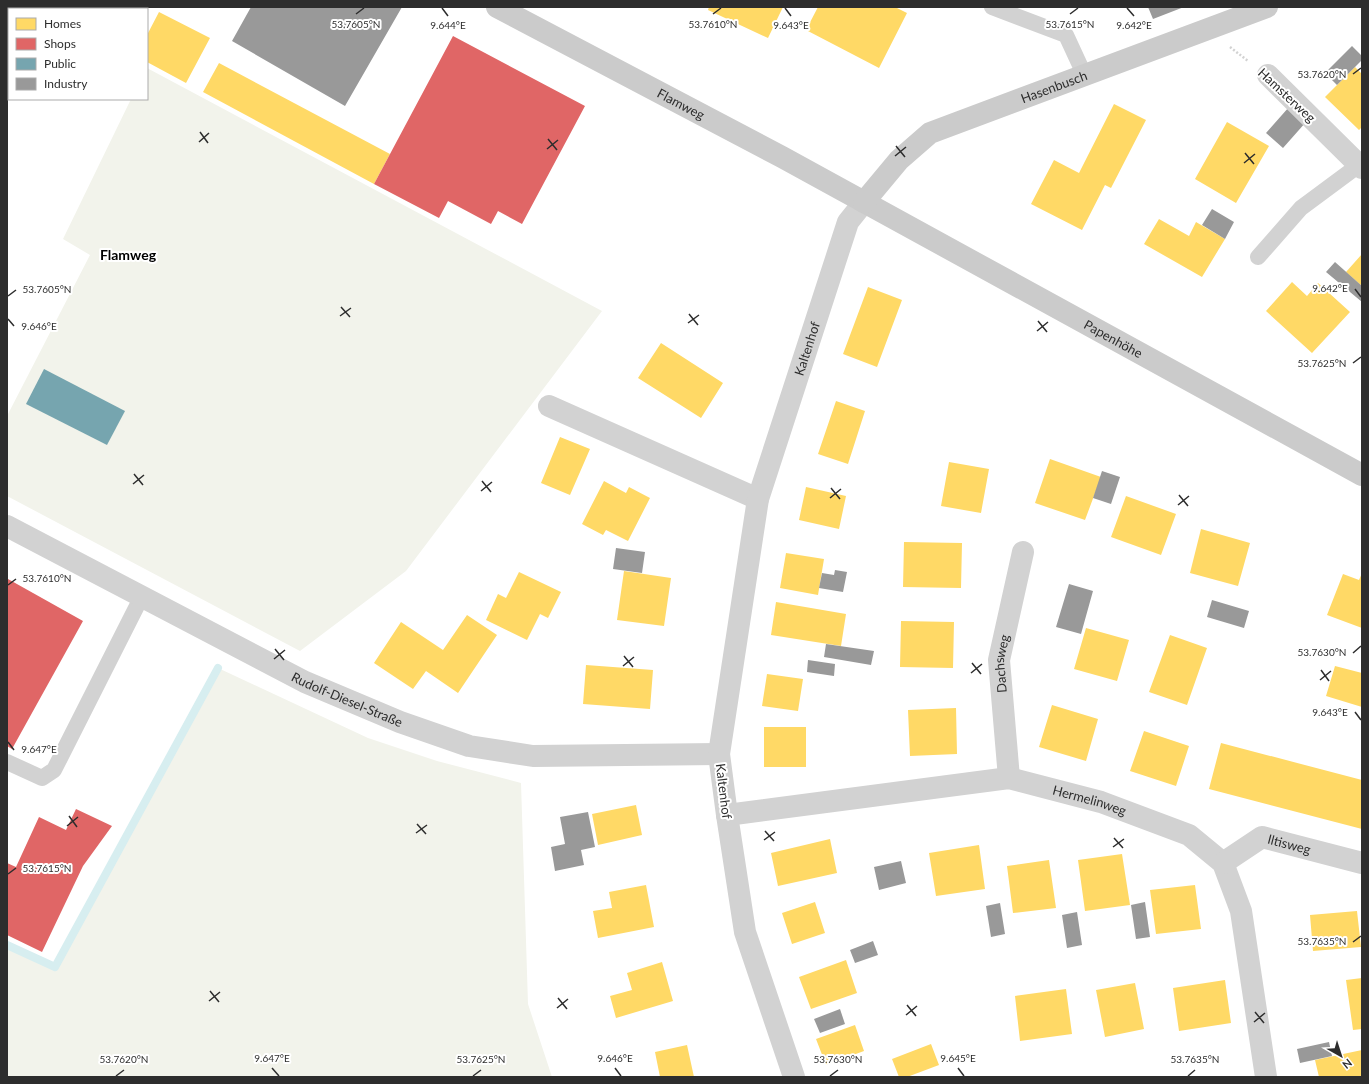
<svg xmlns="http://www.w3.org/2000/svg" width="1369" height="1084" viewBox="0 0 1369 1084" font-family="Lato,sans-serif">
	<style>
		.green { fill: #f2f3eb }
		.homes { fill: #ffd966 }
		.shops { fill: #e06666 }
		.public { fill: #76a5af }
		.industry { fill: #999 }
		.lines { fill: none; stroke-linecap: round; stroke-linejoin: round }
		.stream { stroke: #d7eef0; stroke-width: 8 }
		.path { stroke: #d2d2d2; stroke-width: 2.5; stroke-dasharray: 2 2; stroke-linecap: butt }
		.lane { stroke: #d2d2d2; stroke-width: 16 }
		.street { stroke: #d2d2d2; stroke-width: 22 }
		.secondary { stroke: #cbcbcb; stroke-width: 22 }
		.ticks { fill: none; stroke: #2d2d2d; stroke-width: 1.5 }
		.labels { text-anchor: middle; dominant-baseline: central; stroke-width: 4; stroke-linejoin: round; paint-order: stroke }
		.street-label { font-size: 13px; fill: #2d2d2d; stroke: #fff }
		.neighbourhood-label { font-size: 14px; font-weight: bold; fill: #000; stroke: #fff }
		.ticks-label { font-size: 10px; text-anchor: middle; fill: #2d2d2d; stroke: #fff; stroke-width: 4; stroke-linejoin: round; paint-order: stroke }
	</style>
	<rect width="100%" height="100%" fill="#fff"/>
	<path class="green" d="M147 68 602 311 406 571 300 651 7 496V416L90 255 63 239 131 99H147Z
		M218 668 368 738 437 761 521 783 528 1004 552 1077H7V945L55 967Z"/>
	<path class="homes" d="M709 7H783L768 38 708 10Z
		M818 7H895L907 13 879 68 806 30Z
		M159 12 210 38 186 83 147 62V35Z
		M219 63 390 154 374 184 203 92Z
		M1355 67 1362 74V127L1359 130 1325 97Z
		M1114 104 1146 120 1111 188 1105 185 1082 230 1031 204 1054 160 1079 173Z
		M1227 122 1269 146 1236 203 1195 179Z
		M1159 219 1189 236 1196 222 1225 239 1202 277 1144 244Z
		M1362 254V286L1346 272Z
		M1292 282 1307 296 1318 283 1350 312 1312 353 1266 311Z
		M868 287 902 300 877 367 843 354Z
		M661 343 723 383 701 418 638 378Z
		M836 401 865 411 848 464 818 454Z
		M560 437 590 449 570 495 541 483Z
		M1050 459 1101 477 1085 520 1035 503Z
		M949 462 989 469 981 513 941 506Z
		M604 481 626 493 629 487 650 498 628 541 606 530 603 535 582 524Z
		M806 487 846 496 839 529 799 520Z
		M1126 496 1176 514 1161 555 1111 537Z
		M1201 529 1250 543 1238 586 1190 573Z
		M904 542 962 543 961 588 903 587Z
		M786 553 824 559 818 595 780 588Z
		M624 571 671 578 664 626 617 620Z
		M519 572 561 592 548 618 540 614 527 640 486 620 498 594 506 598Z
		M1362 573V628L1327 615 1343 574 1359 580Z
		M776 602 846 614 841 646 771 635Z
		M467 615 497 635 458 693 426 671 413 689 374 663 401 622 443 650Z
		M901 621 954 622 953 668 900 667Z
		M1086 628 1129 640 1117 681 1074 669Z
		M1170 635 1207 648 1187 705 1149 692Z
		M586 665 653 670 650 709 583 704Z
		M1335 666 1362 673V707L1326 696Z
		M767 674 803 679 798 711 762 706Z
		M1052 705 1098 719 1086 761 1039 747Z
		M956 708 957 754 910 756 908 710Z
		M764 727H806V767H764Z
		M1144 731 1189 746 1176 786 1130 771Z
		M1221 743 1362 780V829L1209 789Z
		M636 805 642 835 598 845 592 814Z
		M830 839 837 873 778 886 771 853Z
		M979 845 985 889 936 896 929 853Z
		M1122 854 1130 905 1085 911 1078 860Z
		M1049 860 1056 908 1013 913 1007 866Z
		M646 885 654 927 598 938 593 911 612 908 609 892Z
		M1195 885 1201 929 1156 934 1150 890Z
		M815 902 825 933 792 944 782 913Z
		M1357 911 1361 947 1313 951 1310 915Z
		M846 960 857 993 811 1009 799 977Z
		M662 962 673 1001 616 1018 610 996 632 990 627 973Z
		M1362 978V1029L1353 1030 1346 980Z
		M1225 980 1231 1023 1179 1031 1173 988Z
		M1135 983 1144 1029 1105 1037 1096 990Z
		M1066 989 1072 1034 1020 1041 1015 996Z
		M855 1025 864 1051 826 1065 816 1039Z
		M931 1044 939 1065 907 1077H899L892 1059Z
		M687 1045 694 1077H660L655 1052Z
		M1362 1050V1077H1319L1315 1060Z"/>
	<path class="shops" d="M453 36 585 106 522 224 498 211 491 224 448 201 439 218 374 184Z
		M8 579 83 621 12 749 7 746Z
		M76 809 112 826 83 866 42 952 7 935V863L16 867 39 817 66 830Z"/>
	<path class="public" d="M44 369 125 411 107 445 26 404Z"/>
	<path class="industry" d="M251 7H402L345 106 232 41Z
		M1148 7H1184L1153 19Z
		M1352 46 1362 56V60L1337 85 1325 73Z
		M1289 107 1306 122 1283 148 1266 133Z
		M1212 209 1234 222 1225 239 1202 225Z
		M1335 262 1362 286V302L1326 272Z
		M1102 471 1120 477 1111 504 1093 498Z
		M616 548 645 552 642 573 613 569Z
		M835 570 847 572 843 592 819 588 822 573 834 575Z
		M1069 584 1093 591 1081 634 1056 627Z
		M1212 600 1249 611 1244 628 1207 617Z
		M826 644 874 651 871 665 824 657Z
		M808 660 835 664 834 676 807 672Z
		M588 812 595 847 581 850 584 865 555 871 551 847 565 844 560 817Z
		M901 861 906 883 879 890 874 867Z
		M1145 902 1150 937 1136 939 1131 905Z
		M1000 903 1005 934 991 937 986 906Z
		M1077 912 1082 945 1067 948 1062 915Z
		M873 941 878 955 855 963 850 950Z
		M840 1009 845 1024 820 1033 814 1019Z
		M1329 1042 1332 1056 1300 1063 1297 1049Z"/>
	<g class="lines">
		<path class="stream" d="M7 945 55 967 218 668"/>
		<path class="path" d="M1230 47 1248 61"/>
		<path class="lane" d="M992 7 1066 35 1084 74
			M1258 257 1301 208 1359 165
			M7 762 42 778 54 770 142 596"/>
		<g class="street">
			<path d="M1268 75 1362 168"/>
			<path d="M549 406 758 499"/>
			<path id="s1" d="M7 526 305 682 400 722 469 746 533 756 719 754"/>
			<path id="s2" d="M1009 778 999 660 1023 552"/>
			<path id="s3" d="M727 815 1009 778 1101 802 1189 835 1223 863 1241 911 1266 1077"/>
			<path id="s4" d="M1223 863 1262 837 1362 863"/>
			<path id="s5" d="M794 1077 745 932 727 815 719 754 758 499 848 222 864 202"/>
		</g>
		<g class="secondary">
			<path id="s6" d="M497 7 782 157 1362 475"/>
			<path id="s7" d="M864 202 899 160 930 133 1267 7"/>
		</g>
	</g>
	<path class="ticks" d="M442 8 448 16M785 8 791 16M1127 8 1134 16M356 14 364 8M713 14 721 8M1070 14 1078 8M1353 74 1361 68M200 132 208 143M548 139 557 150M199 142 209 133M896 146 905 157M547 149 558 140M1245 153 1254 164M895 156 906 147M1244 163 1255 154M1355 289 1361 297M8 296 16 290M341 307 350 317M689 314 698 325M340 316 351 308M8 319 14 326M1038 321 1047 332M688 323 699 315M1037 331 1048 322M1353 363 1361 357M134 474 143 485M482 481 491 492M133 484 144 475M831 488 840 499M481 491 492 482M1179 495 1188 506M830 498 841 489M1178 505 1189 496M8 585 16 579M275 649 284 660M1353 653 1361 646M624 656 633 667M274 659 285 650M972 663 981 674M623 666 634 657M1321 670 1329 681M971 673 982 664M1320 680 1331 671M1355 712 1361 720M8 742 14 750M69 816 77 827M417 824 426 834M67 826 78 817M765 831 774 841M416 833 427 825M1114 838 1123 848M764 840 775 832M1113 847 1124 839M8 874 16 868M1353 942 1361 936M210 991 219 1002M558 998 567 1009M209 1001 220 992M907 1005 916 1016M557 1008 568 999M1255 1012 1264 1023M906 1015 917 1006M1254 1022 1265 1013M272 1068 279 1076M615 1068 621 1076M958 1068 964 1076M116 1076 124 1070M473 1076 481 1070M830 1076 838 1070M1188 1076 1195 1070"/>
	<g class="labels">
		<g class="street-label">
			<text stroke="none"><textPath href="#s7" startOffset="228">Hasenbusch</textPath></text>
			<text transform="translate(1287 95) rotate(43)">Hamsterweg</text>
			<text stroke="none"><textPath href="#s6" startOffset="208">Flamweg</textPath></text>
			<text stroke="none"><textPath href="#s6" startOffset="700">Papenhöhe</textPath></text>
			<text stroke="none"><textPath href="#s5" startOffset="749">Kaltenhof</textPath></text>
			<text stroke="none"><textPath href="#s2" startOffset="115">Dachsweg</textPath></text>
			<text stroke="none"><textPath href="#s1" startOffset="382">Rudolf-Diesel-Straße</textPath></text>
			<text transform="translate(724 791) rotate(83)">Kaltenhof</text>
			<text stroke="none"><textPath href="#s3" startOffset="368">Hermelinweg</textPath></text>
			<text stroke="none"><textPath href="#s4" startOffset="75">Iltisweg</textPath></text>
		</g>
		<g class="neighbourhood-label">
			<text x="128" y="254">Flamweg</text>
		</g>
	</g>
	<g class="ticks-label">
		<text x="356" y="28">53.7605°N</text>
		<text x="713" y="28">53.7610°N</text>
		<text x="1070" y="28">53.7615°N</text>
		<text x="448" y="29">9.644°E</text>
		<text x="791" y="29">9.643°E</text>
		<text x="1134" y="29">9.642°E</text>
		<text x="1322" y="78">53.7620°N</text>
		<text x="1330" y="292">9.642°E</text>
		<text x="47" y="293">53.7605°N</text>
		<text x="39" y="330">9.646°E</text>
		<text x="1322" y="367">53.7625°N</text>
		<text x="47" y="582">53.7610°N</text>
		<text x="1322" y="656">53.7630°N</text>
		<text x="1330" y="716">9.643°E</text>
		<text x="39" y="753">9.647°E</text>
		<text x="47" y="872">53.7615°N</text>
		<text x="1322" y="945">53.7635°N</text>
		<text x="272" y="1062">9.647°E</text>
		<text x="615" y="1062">9.646°E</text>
		<text x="958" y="1062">9.645°E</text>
		<text x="124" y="1063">53.7620°N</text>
		<text x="481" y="1063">53.7625°N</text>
		<text x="838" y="1063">53.7630°N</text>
		<text x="1195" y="1063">53.7635°N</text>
	</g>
	<rect width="1369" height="1084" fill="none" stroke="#2d2d2d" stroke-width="16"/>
	<rect x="8" y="8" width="140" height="92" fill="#ffffff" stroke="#ababab"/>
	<rect x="16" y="18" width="20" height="12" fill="#ffd966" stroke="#ababab"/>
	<text x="44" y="28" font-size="12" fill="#2d2d2d">Homes</text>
	<rect x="16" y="38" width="20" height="12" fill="#e06666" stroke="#ababab"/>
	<text x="44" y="48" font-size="12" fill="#2d2d2d">Shops</text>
	<rect x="16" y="58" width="20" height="12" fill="#76a5af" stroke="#ababab"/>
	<text x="44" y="68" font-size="12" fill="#2d2d2d">Public</text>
	<rect x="16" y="78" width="20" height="12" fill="#999999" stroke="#ababab"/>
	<text x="44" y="88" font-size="12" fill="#2d2d2d">Industry</text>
	<g transform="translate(1341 1056) rotate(141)" stroke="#ffffff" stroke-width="3" paint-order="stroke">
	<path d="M0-3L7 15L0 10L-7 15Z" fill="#2d2d2d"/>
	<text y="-6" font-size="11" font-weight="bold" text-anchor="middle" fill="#2d2d2d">N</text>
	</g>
</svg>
